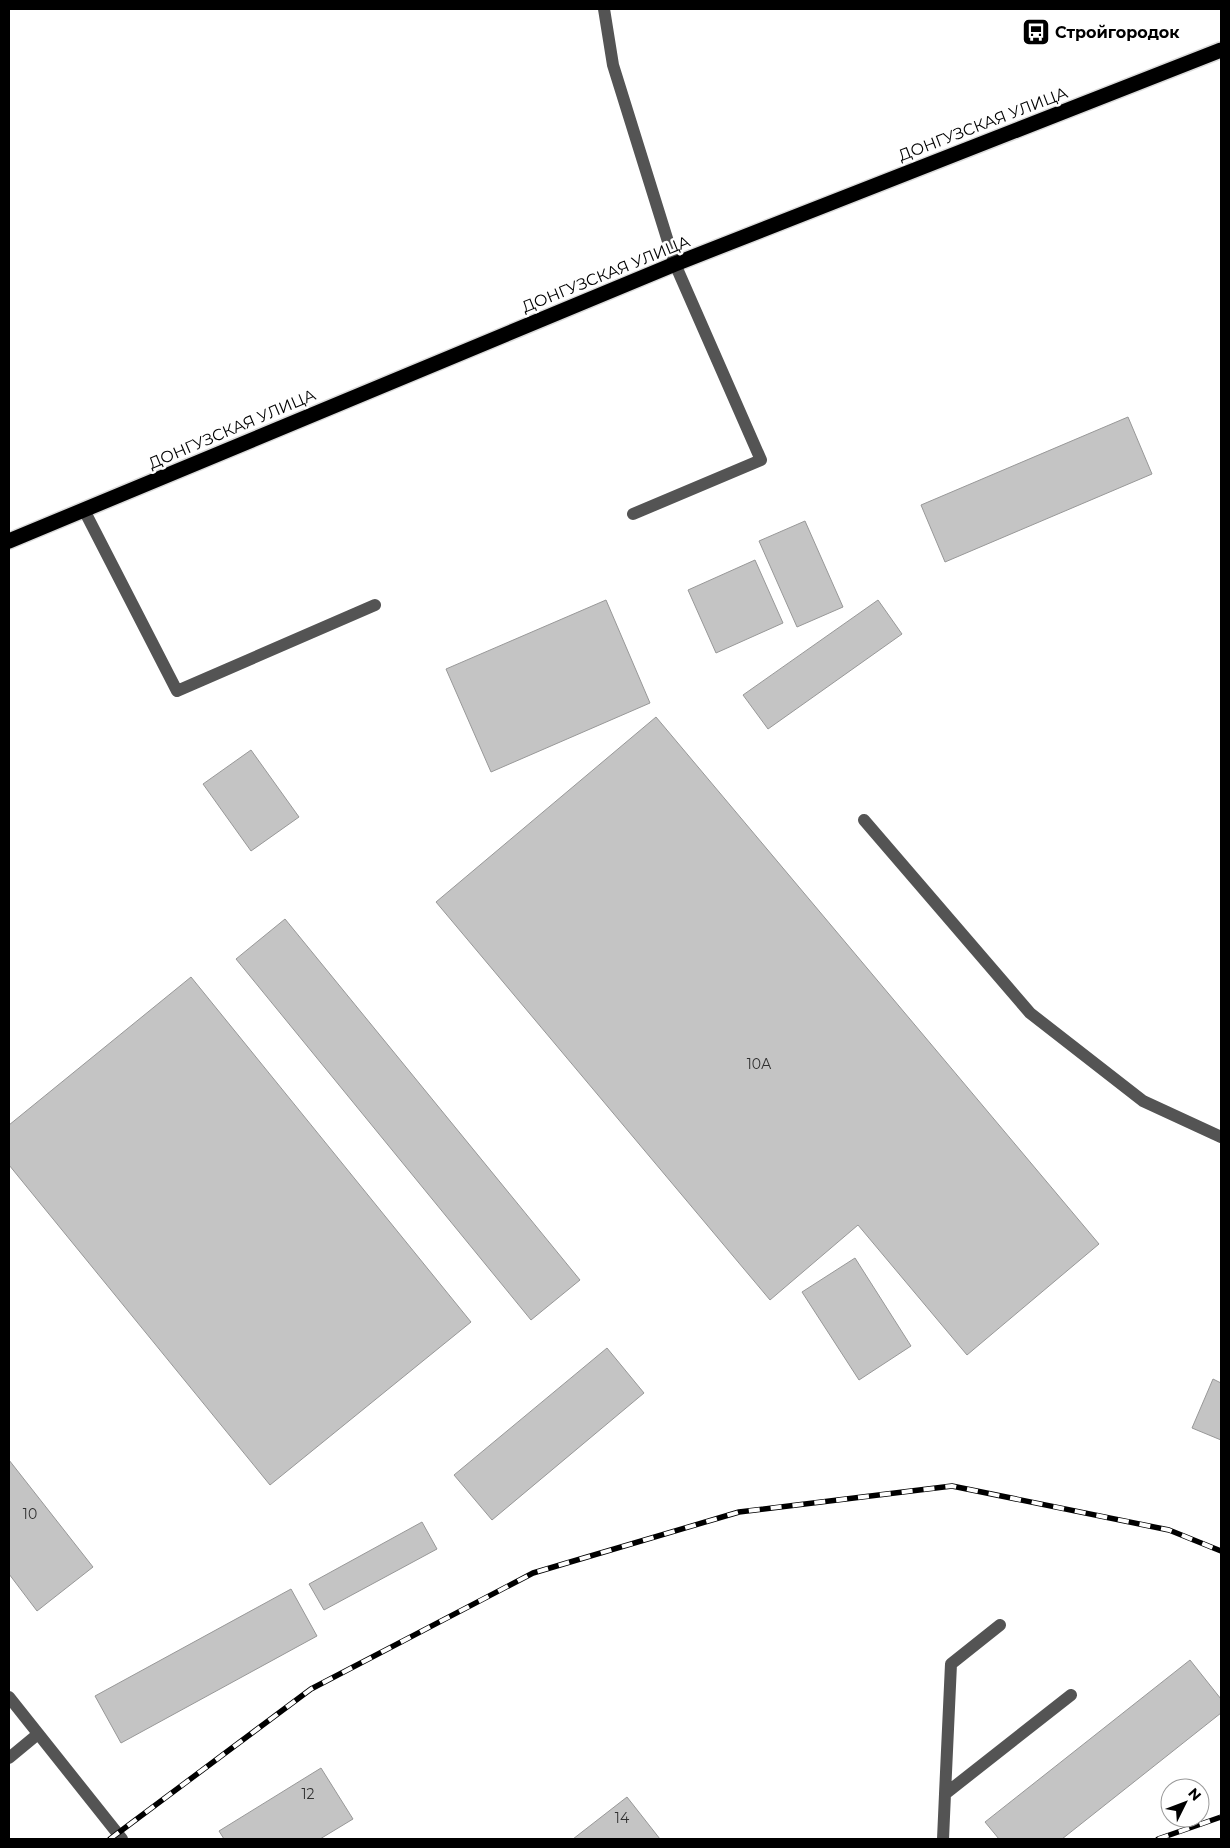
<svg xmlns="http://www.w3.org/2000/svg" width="1230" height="1848" viewBox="0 0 1230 1848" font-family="Montserrat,sans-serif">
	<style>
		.building { fill: #c4c4c4; stroke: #989898 }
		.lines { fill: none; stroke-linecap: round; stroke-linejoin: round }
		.highway-casing { stroke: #dbdbdb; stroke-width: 18 }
		.minor { stroke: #545454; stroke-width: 12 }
		.highway { stroke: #000; stroke-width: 15 }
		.rail-casing { stroke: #000; stroke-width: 5.5 }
		.rail { stroke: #fff; stroke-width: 4; stroke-dasharray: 11; stroke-linecap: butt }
		.labels { text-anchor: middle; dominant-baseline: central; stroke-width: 5; stroke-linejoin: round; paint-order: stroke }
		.number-label { font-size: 14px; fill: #313131 }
		.poi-label { font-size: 16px; font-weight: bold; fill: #000; stroke: #fff; text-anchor: start }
		.street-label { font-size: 16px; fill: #000; stroke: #fff }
	</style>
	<rect width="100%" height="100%" fill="#fff"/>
	<path class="building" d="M1128 417 1152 474 945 562 921 505Z
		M805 521 843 607 797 627 759 541Z
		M755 560 783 623 716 653 688 590Z
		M606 600 650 703 491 772 446 669Z
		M878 600 902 634 768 729 743 695Z
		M656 717 1099 1244 967 1355 858 1225 770 1300 436 902Z
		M251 750 299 817 251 851 203 784Z
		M285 919 580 1280 531 1320 236 959Z
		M191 977 471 1322 270 1485 9 1165V1125Z
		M855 1258 911 1346 859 1380 802 1292Z
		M607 1348 644 1393 492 1520 454 1475Z
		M1213 1379 1221 1383V1440L1192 1428Z
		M9 1460 93 1567 37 1611 9 1574Z
		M422 1522 437 1549 324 1610 309 1584Z
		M291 1589 317 1636 121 1743 95 1696Z
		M1190 1660 1221 1699V1713L1062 1839H999L985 1822Z
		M321 1768 353 1819 320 1839H224L219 1831Z
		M627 1797 660 1839H573Z"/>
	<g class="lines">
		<g class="highway-casing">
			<path id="highway" d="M9 541 675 264 1221 50"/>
		</g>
		<path class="minor" d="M604 9 613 65 675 264 761 460 633 514
			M84 510 177 691 375 605
			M864 820 1030 1013 1143 1101 1221 1137
			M9 1697 122 1839
			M9 1758 38 1734
			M945 1794 951 1664 1000 1625
			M943 1839 945 1794 1071 1695"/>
		<use href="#highway" class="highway"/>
		<g class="rail-casing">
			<path id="rail" d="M110 1839 311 1689 533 1573 739 1512 952 1486 1169 1530 1221 1551
				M1158 1839 1221 1817"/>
		</g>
		<use href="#rail" class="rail"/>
	</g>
	<defs>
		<g id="bus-square" transform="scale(1.4375)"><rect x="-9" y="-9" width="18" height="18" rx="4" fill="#000" stroke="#fff"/><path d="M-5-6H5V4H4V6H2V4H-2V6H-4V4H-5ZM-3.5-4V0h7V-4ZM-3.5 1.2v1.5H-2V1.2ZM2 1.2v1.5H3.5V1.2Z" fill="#fff"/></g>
	</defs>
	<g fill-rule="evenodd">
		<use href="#bus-square" x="1036" y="32"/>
	</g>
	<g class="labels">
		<g class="number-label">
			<text x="759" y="1064">10А</text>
			<text x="30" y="1514">10</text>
			<text x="308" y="1794">12</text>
			<text x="622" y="1818">14</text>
		</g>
		<g class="poi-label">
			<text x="1055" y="32">Стройгородок</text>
		</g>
		<g class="street-label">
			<text transform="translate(983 124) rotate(-21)">ДОНГУЗСКАЯ УЛИЦА</text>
			<text transform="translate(606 274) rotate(-22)">ДОНГУЗСКАЯ УЛИЦА</text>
			<text transform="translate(232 429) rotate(-23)">ДОНГУЗСКАЯ УЛИЦА</text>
		</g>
	</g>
	<rect width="1230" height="1848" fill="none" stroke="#000000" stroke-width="20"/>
	<g transform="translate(1185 1803) rotate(48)"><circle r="24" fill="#ffffff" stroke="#999999"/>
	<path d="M0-4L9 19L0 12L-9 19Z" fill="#000000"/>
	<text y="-8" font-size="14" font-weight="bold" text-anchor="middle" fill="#000000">N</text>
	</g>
</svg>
